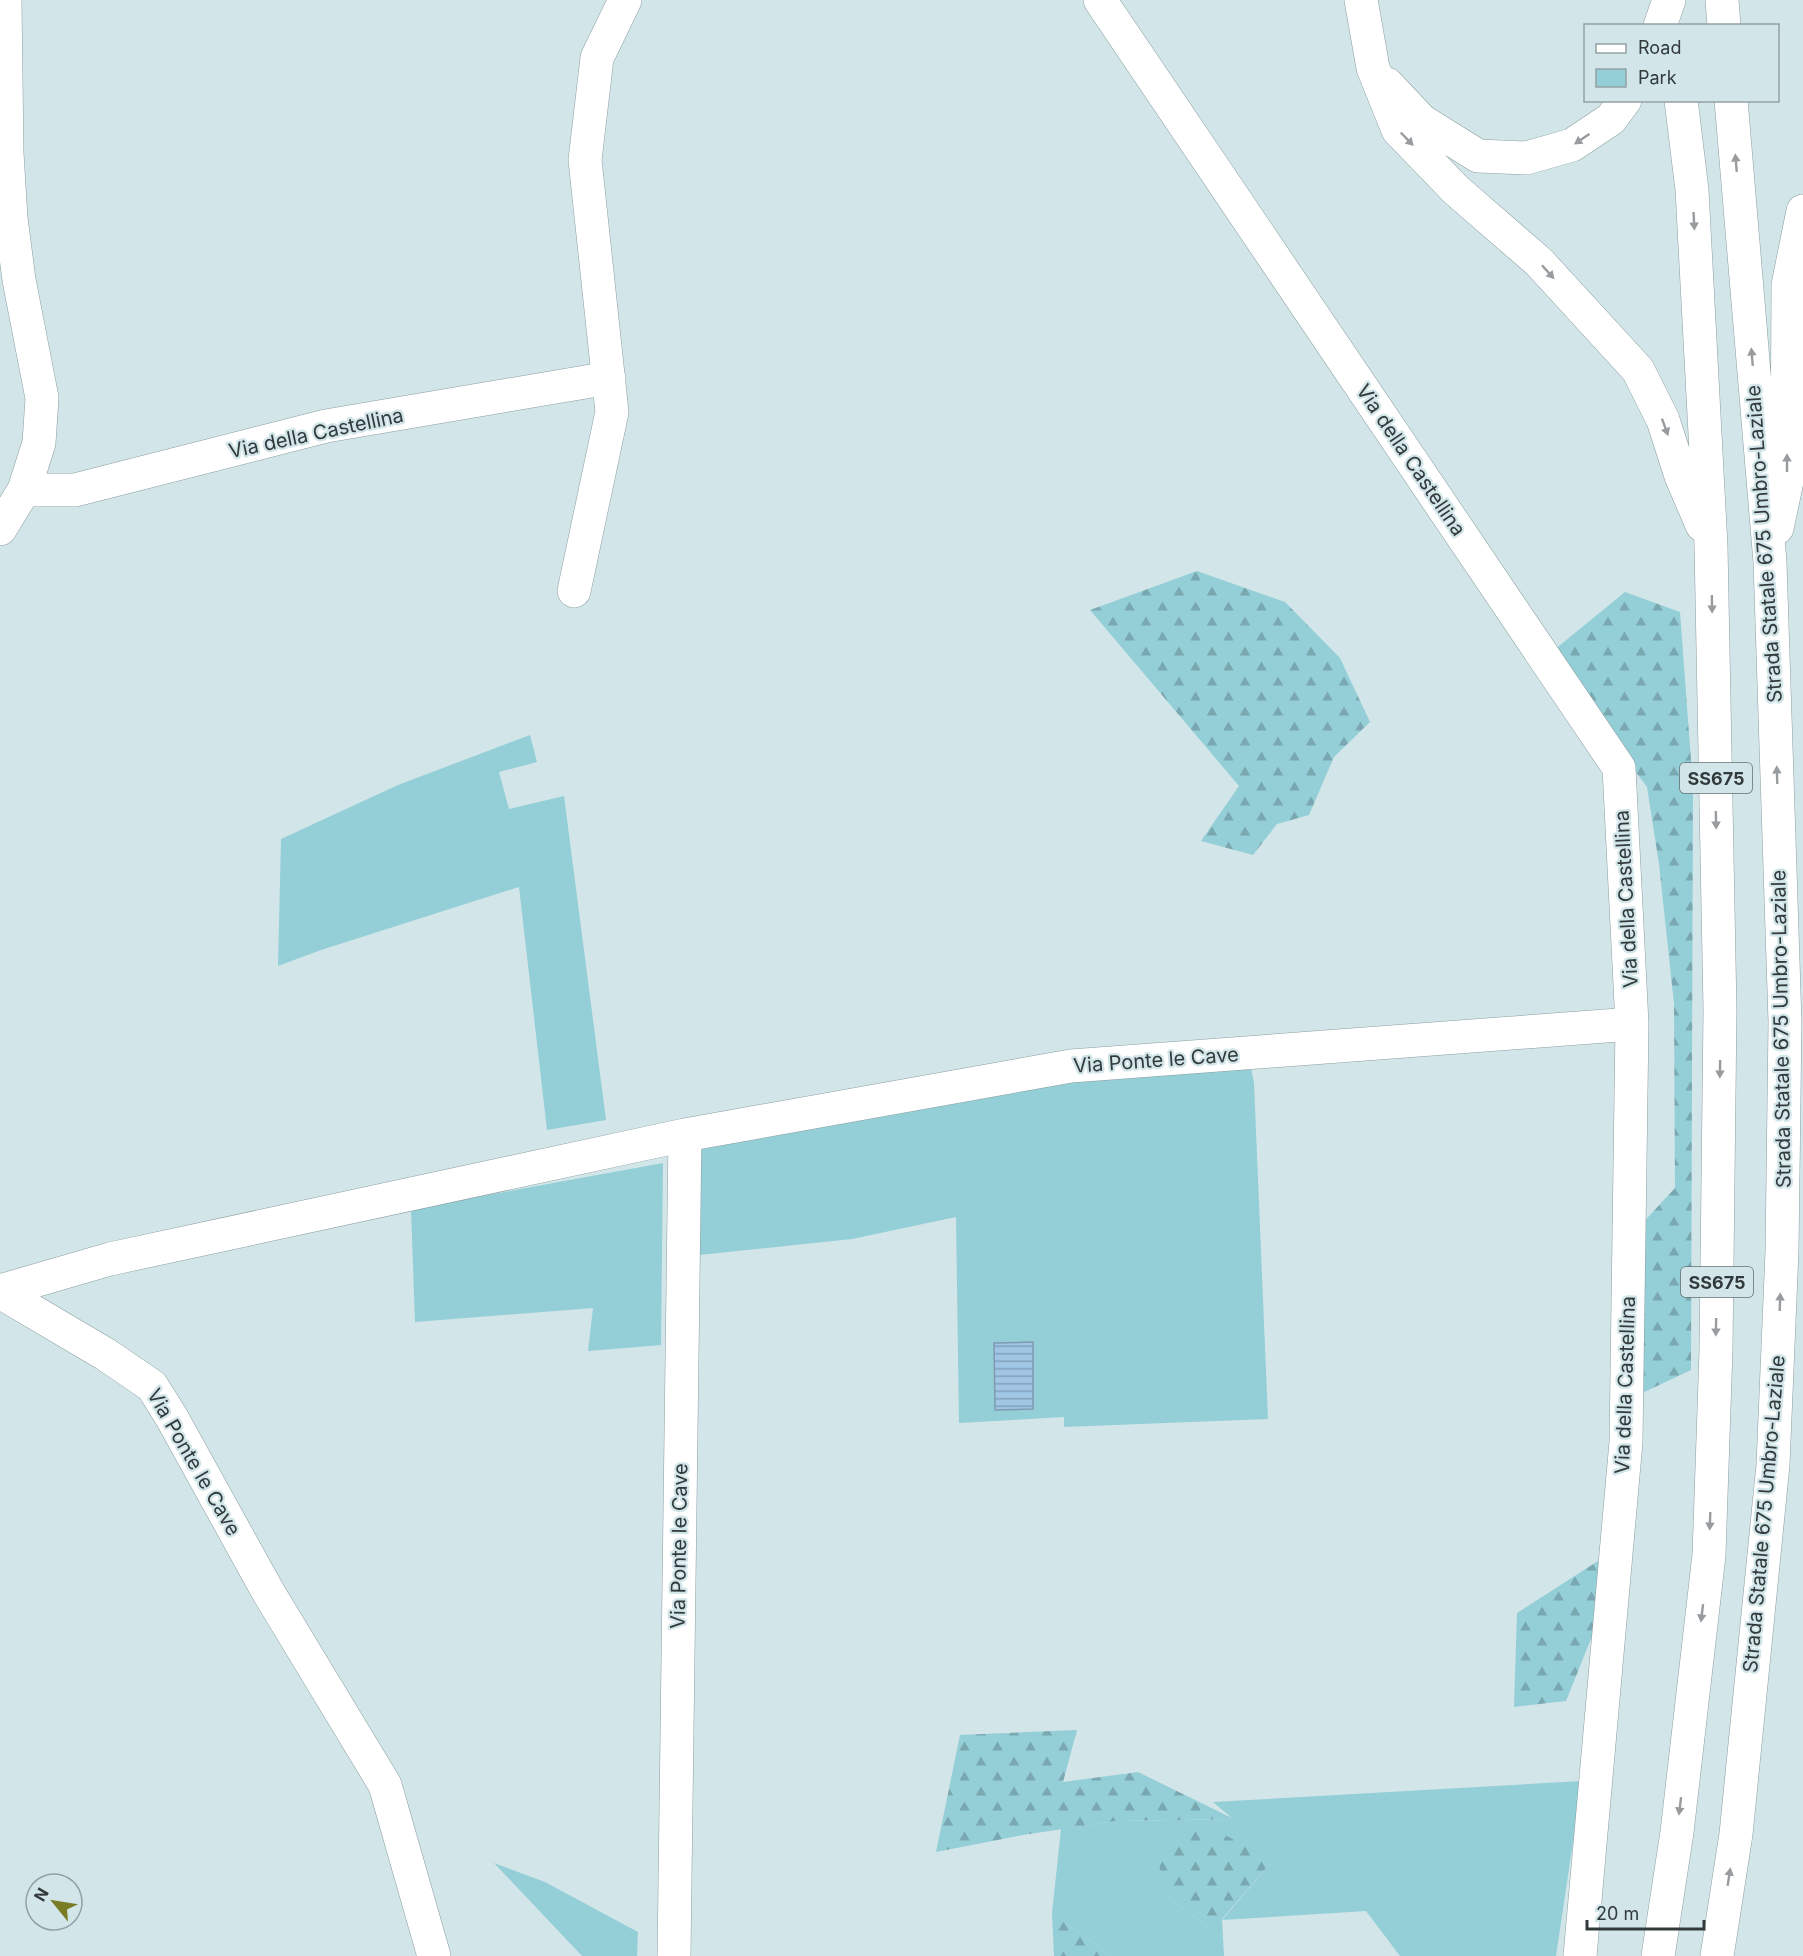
<svg xmlns="http://www.w3.org/2000/svg" width="1803" height="1956" viewBox="0 0 1803 1956" font-family="Inter,sans-serif">
	<style>
		.green { fill: #94ced7 }
		.forest { fill: url(#forest-firs) }
		.water { fill: url(#water-rules); stroke: #7f9bb2; stroke-width: 1.5 }
		.lines { fill: none; stroke-linecap: round; stroke-linejoin: round }
		.minor-casing { stroke: #8b9ea1; stroke-width: 34 }
		.highway-casing { stroke: #8b9ea1; stroke-width: 34 }
		.minor { stroke: #fff; stroke-width: 33 }
		.highway { stroke: #fff; stroke-width: 33 }
		.oneway { fill: #989c9e }
		.labels { text-anchor: middle; dominant-baseline: central; stroke-width: 4.5; stroke-linejoin: round; paint-order: stroke }
		.shield { fill: #d2e6e9; stroke: #626e70; stroke-width: 1.5 }
		.shield-label { font-size: 18px; font-weight: bold; fill: #323a3c }
		.street-label { font-size: 20px; fill: #323a3c; stroke: #d2e6e9 }
	</style>
	<defs>
		<pattern id="forest-firs" width="22" height="20" patternUnits="userSpaceOnUse" patternTransform="scale(1.5)"><rect width="22" height="20" fill="#94ced7"/><path d="M5 1l3.5 6h-7zM16 11l3.5 6h-7z" fill="#79a8b0"/></pattern>
		<pattern id="water-rules" width="6" height="5" patternUnits="userSpaceOnUse" patternTransform="scale(1.5)"><rect width="6" height="5" fill="#a0c5e5"/><path d="M0 2.5h6" fill="none" stroke="#83a1bb"/></pattern>
	</defs>
	<rect width="100%" height="100%" fill="#d2e6e9"/>
	<path class="green" d="M530 735 537 762 499 772 509 809 564 796 606 1120 547 1130 519 887 321 950 278 966 281 839 398 785Z
		M1250 1063 1254 1083 1268 1419 1064 1427V1417L959 1423 956 1217 852 1239 699 1255 700 1143 1064 1082Z
		M663 1163 661 1345 588 1351 593 1308 415 1322 411 1209Z
		M1582 1781 1556 1956H1400L1366 1911 1222 1920 1273 1860 1168 1897 1223 1937 1224 1956H1111L1052 1913 1061 1829 1116 1821 1233 1819 1213 1802Z
		M494 1863 545 1882 638 1932 637 1956H582Z"/>
	<path class="forest" d="M1197 571 1285 602 1340 658 1370 722 1334 757 1309 815 1277 824 1253 855 1201 841 1239 786 1090 610Z
		M1625 592 1680 612 1693 787 1691 1370 1636 1396 1638 1228 1675 1188 1674 1004 1659 864 1647 787 1548 655Z
		M1598 1561 1605 1604 1566 1701 1514 1707 1517 1613Z
		M1077 1730 1063 1782 1138 1772 1234 1819 1116 1821 1023 1835 936 1852 960 1735Z
		M1202 1823 1273 1860 1222 1919 1223 1937 1168 1897 1158 1862Z
		M1052 1913 1111 1956H1054Z"/>
	<path class="water" d="M1033 1342V1409L995 1410 994 1343Z"/>
	<g class="lines">
		<g class="minor-casing">
			<path id="minor" d="M1100 0 1619 768 1632 1024 1626 1442 1580 1956
				M24 490H75L326 426 609 378
				M0 529 24 490 39 443 42 398 19 280 11 218 7 153 5 0
				M574 591 612 412 585 160 597 58 625 0
				M0 1291 110 1259 685 1135 1071 1066 1632 1024
				M0 1292 105 1354 152 1386 172 1418 267 1590 385 1785 434 1956
				M674 1956 685 1135"/>
		</g>
		<g class="highway-casing">
			<path id="highway" d="M1361 0 1373 68 1398 130 1456 190 1539 262 1638 370 1663 420 1681 476 1702 525
				M1722 0 1724 26
				M1660 26 1669 0
				M1387 84 1422 121 1478 156 1526 158 1572 145 1611 119 1625 100
				M1777 528 1787 481 1788 285 1803 211
				M1658 1956 1677 1832 1709 1555 1716 1350 1720 1010 1711 546 1692 190 1681 100
				M1717 1956 1736 1834 1773 1465 1782 1251 1785 1022 1770 562 1731 100"/>
		</g>
		<use href="#minor" class="minor"/>
		<use href="#highway" class="highway"/>
	</g>
	<defs><path id="oneway-solid" d="M-6-.8H1V-3.2L6.5 0L1 3.2V.8H-6Z" transform="scale(1.5)"/></defs>
	<g class="oneway">
		<use href="#oneway-solid" transform="translate(1407 139) rotate(46)"/>
		<use href="#oneway-solid" transform="translate(1582 139) rotate(146)"/>
		<use href="#oneway-solid" transform="translate(1736 163) rotate(-95)"/>
		<use href="#oneway-solid" transform="translate(1694 221) rotate(87)"/>
		<use href="#oneway-solid" transform="translate(1548 272) rotate(48)"/>
		<use href="#oneway-solid" transform="translate(1752 357) rotate(-95)"/>
		<use href="#oneway-solid" transform="translate(1665 427) rotate(70)"/>
		<use href="#oneway-solid" transform="translate(1787 463) rotate(-90)"/>
		<use href="#oneway-solid" transform="translate(1712 604) rotate(89)"/>
		<use href="#oneway-solid" transform="translate(1777 775) rotate(-92)"/>
		<use href="#oneway-solid" transform="translate(1716 820) rotate(89)"/>
		<use href="#oneway-solid" transform="translate(1720 1069) rotate(91)"/>
		<use href="#oneway-solid" transform="translate(1780 1302) rotate(-88)"/>
		<use href="#oneway-solid" transform="translate(1716 1327) rotate(91)"/>
		<use href="#oneway-solid" transform="translate(1710 1521) rotate(92)"/>
		<use href="#oneway-solid" transform="translate(1702 1613) rotate(97)"/>
		<use href="#oneway-solid" transform="translate(1680 1806) rotate(97)"/>
		<use href="#oneway-solid" transform="translate(1729 1877) rotate(-81)"/>
	</g>
	<g class="labels">
		<g class="shield">
			<rect x="1680" y="763" width="72" height="30" rx="4.5"/>
			<rect x="1681" y="1267" width="72" height="30" rx="4.5"/>
		</g>
		<g class="shield-label">
			<text x="1716" y="778">SS675</text>
			<text x="1717" y="1282">SS675</text>
		</g>
		<g class="street-label">
			<text transform="translate(316 433) rotate(-12)">Via della Castellina</text>
			<text transform="translate(1411 460) rotate(56)">Via della Castellina</text>
			<text transform="translate(1764 544) rotate(-94)">Strada Statale 675 Umbro-Laziale</text>
			<text transform="translate(1626 899) rotate(-93)">Via della Castellina</text>
			<text transform="translate(1781 1029) rotate(-91)">Strada Statale 675 Umbro-Laziale</text>
			<text transform="translate(1156 1060) rotate(-4)">Via Ponte le Cave</text>
			<text transform="translate(1625 1385) rotate(-88)">Via della Castellina</text>
			<text transform="translate(194 1462) rotate(60)">Via Ponte le Cave</text>
			<text transform="translate(1764 1514) rotate(-85)">Strada Statale 675 Umbro-Laziale</text>
			<text transform="translate(679 1546) rotate(-89)">Via Ponte le Cave</text>
		</g>
	</g>
	<rect x="1584" y="24" width="195" height="78" fill="#d2e6e9" stroke="#92a1a4" stroke-width="1.5"/>
	<rect x="1596" y="44" width="30" height="9" fill="#ffffff" stroke="#92a1a4" stroke-width="1.5"/>
	<text x="1638" y="54" font-size="18" fill="#323a3c">Road</text>
	<rect x="1596" y="69" width="30" height="18" fill="#94ced7" stroke="#92a1a4" stroke-width="1.5"/>
	<text x="1638" y="84" font-size="18" fill="#323a3c">Park</text>
	<g transform="translate(54 1902) rotate(300)"><circle r="28" fill="#d2e6e9" stroke="#92a1a4" stroke-width="1.5"/>
	<path d="M0-4.5L10 22L0 15L-10 22Z" fill="#797c25"/>
	<text y="-9" font-size="16" font-weight="bold" text-anchor="middle" fill="#323a3c">N</text>
	</g>
	<path d="M1587 1920v9h117v-9" fill="none" stroke="#323a3c" stroke-width="3"/>
	<text x="1596" y="1920" font-size="18" fill="#323a3c" stroke="#d2e6e9" stroke-width="4.5" paint-order="stroke">20 m</text>
</svg>
